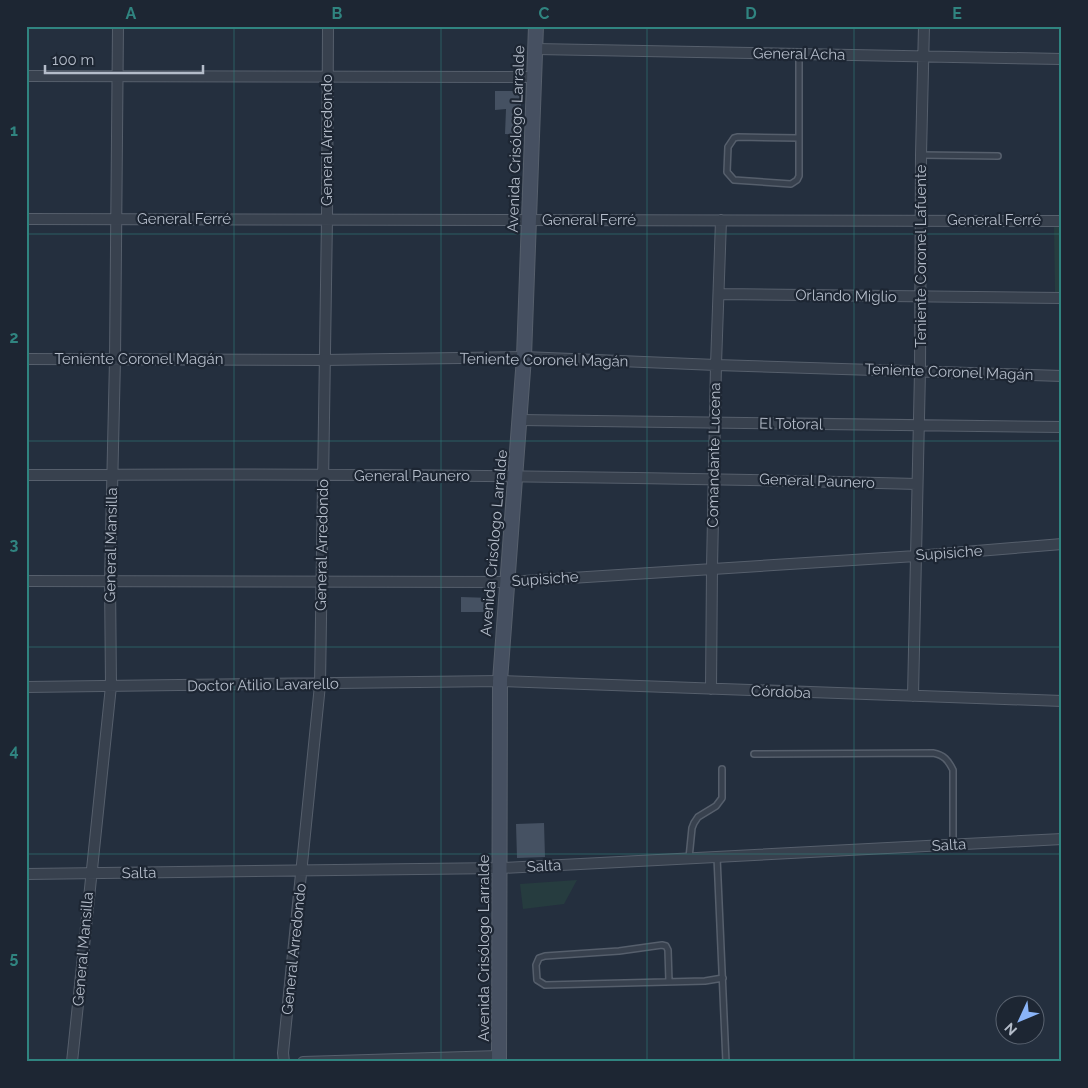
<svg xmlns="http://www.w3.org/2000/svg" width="1088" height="1088" viewBox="0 0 1088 1088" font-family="Raleway,sans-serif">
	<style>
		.green { fill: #263c3f }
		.building { fill: #455162 }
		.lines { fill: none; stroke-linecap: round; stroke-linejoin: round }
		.lane-casing { stroke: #565f6c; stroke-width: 8 }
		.street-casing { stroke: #565f6c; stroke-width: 12 }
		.secondary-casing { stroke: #565f6c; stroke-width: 16 }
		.path { stroke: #44595c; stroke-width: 2; stroke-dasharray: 4 4; stroke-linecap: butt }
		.lane { stroke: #38414e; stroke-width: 5 }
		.street { stroke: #38414e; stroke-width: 10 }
		.secondary { stroke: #465061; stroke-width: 14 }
		.grid { fill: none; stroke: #308480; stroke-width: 1; stroke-opacity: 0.55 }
		.labels { text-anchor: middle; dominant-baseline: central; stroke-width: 4.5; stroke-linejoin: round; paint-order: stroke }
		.street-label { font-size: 15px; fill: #b4bcc9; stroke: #1d2633 }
		.neatline { fill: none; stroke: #308480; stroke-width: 2 }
		.grid-label { font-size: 16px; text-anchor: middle; font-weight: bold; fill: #308480 }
	</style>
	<rect width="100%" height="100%" fill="#242f3e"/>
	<path class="green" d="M1054 227H1062V292H1055Z
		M577 880 564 904 523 909 520 884Z"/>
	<path class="building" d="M495 91H521V135L505 134 506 109 495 110Z
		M461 597 491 598V612H461Z
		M544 823 545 857 517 858 516 824Z"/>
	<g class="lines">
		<g class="lane-casing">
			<path id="lane" d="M799 138 738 137 734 138 728 147 727 172 734 180 791 184 797 180 799 176V54
				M921 155 998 156
				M754 754 933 753C944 755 948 760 953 770V844
				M717 857 726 1062
				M689 858 692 828 694 823 698 817 716 806 722 798V769
				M669 982 668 950 666 946 662 945 619 951 545 956 539 958 536 965 537 980 545 985 705 981 723 978"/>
		</g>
		<g class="street-casing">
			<path id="street" d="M536 49 1062 59
				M26 76 534 77
				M26 219 1062 221
				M720 294 1062 298
				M26 359 324 360 524 357 716 365 1062 376
				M520 420 1062 427
				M26 475C323 473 620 476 917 484
				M26 581 508 582 916 556 1062 544
				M26 687 500 681 1062 701
				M711 689 712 568 716 365 721 220
				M913 696 920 371 921 155 924 26
				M26 874 501 868 1062 839
				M72 1062 111 686 110 581 115 359 118 26
				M284 1062 283 1053 320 685 327 218 328 26
				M303 1062 499 1056"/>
		</g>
		<g class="secondary-casing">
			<path id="secondary" d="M499 1062 500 681 524 357 536 26"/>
		</g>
		<path class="path" d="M1062 244V261"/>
		<use href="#lane" class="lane"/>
		<use href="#street" class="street"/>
		<use href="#secondary" class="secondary"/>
	</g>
	<path class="grid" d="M234 26V1062M441 26V1062M647 26V1062M854 26V1062M26 234H1062M26 441H1062M26 647H1062M26 854H1062"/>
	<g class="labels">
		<g class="street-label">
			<text transform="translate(799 54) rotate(1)">General Acha</text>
			<text transform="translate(516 139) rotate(-88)">Avenida Crisólogo Larralde</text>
			<text transform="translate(327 140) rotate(-90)">General Arredondo</text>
			<text x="184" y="219">General Ferré</text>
			<text x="589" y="220">General Ferré</text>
			<text x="994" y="220">General Ferré</text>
			<text transform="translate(921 256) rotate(-90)">Teniente Coronel Lafuente</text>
			<text transform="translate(846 296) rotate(1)">Orlando Miglio</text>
			<text x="139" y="359">Teniente Coronel Magán</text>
			<text transform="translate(544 360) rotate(1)">Teniente Coronel Magán</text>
			<text transform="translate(949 372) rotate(2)">Teniente Coronel Magán</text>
			<text transform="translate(791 424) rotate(1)">El Totoral</text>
			<text transform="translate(714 455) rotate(-89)">Comandante Lucena</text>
			<text x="412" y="476">General Paunero</text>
			<text transform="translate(817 481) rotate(2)">General Paunero</text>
			<text transform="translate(494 543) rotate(-85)">Avenida Crisólogo Larralde</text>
			<text transform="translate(111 545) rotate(-89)">General Mansilla</text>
			<text transform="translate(322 545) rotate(-89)">General Arredondo</text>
			<text transform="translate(949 553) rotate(-4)">Supisiche</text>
			<text transform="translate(545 579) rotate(-4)">Supisiche</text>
			<text transform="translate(263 685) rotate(-1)">Doctor Atilio Lavarello</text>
			<text transform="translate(781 692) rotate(2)">Córdoba</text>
			<text transform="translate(949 845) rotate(-3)">Salta</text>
			<text transform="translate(544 866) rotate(-3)">Salta</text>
			<text transform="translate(139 873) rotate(-1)">Salta</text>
			<text transform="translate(484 948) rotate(-90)">Avenida Crisólogo Larralde</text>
			<text transform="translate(83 949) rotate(-85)">General Mansilla</text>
			<text transform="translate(294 949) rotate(-84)">General Arredondo</text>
		</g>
	</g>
	<rect width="1088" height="1088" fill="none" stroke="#1d2633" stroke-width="55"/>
	<g transform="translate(1020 1020) rotate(226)"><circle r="24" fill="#1d2633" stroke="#59626f"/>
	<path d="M0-4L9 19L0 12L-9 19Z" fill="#8ab4f8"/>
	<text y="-8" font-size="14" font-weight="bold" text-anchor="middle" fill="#b4bcc9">N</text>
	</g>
	<path d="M45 65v8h158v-8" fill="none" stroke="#b4bcc9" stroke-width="2.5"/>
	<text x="52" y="65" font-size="15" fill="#b4bcc9" stroke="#1d2633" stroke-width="4" paint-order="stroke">100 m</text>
	<rect x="28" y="28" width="1032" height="1032" class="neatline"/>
	<g class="grid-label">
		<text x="131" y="19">A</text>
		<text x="337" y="19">B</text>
		<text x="544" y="19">C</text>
		<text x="751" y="19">D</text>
		<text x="957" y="19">E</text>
		<text x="14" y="136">1</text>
		<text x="14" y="343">2</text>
		<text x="14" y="550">3</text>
		<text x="14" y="756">4</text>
		<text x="14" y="963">5</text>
	</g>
</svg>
